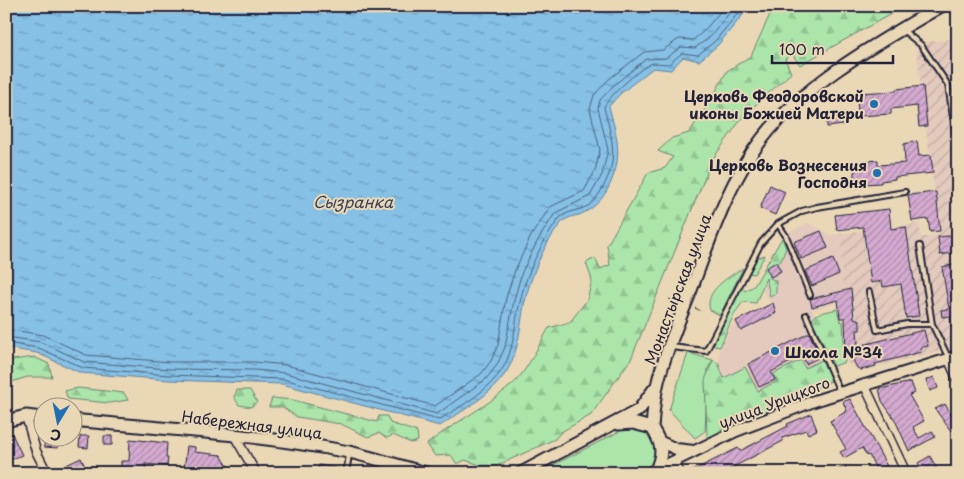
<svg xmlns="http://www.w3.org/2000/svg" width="964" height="479" viewBox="0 0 964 479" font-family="'Playpen Sans',sans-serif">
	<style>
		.built { fill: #e3cabd }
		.industrial { fill: url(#industrial-furrows) }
		.green { fill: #abe5aa; stroke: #668472 }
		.forest { fill: url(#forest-firs); stroke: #668472 }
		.water { fill: url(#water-ripples); stroke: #5e81a1 }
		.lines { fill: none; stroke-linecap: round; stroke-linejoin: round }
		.shore { stroke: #4a617f; stroke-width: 1 }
		.building { fill: url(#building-hatch); stroke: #22223b }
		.service-casing { stroke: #22223b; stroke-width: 8 }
		.minor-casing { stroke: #22223b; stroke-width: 11 }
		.tertiary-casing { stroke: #22223b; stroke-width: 12 }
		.secondary-casing { stroke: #22223b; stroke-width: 14 }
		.primary-casing { stroke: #22223b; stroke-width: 15 }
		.path { stroke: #22223b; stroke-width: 1; stroke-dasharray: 5 4; stroke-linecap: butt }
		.service { stroke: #ead7b5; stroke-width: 4 }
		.minor { stroke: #ead7b5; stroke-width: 8 }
		.tertiary { stroke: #ead7b5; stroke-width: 9 }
		.secondary { stroke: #ead7b5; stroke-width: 10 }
		.primary { stroke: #ead7b5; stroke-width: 11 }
		.poi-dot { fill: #1f6fb2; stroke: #ead7b5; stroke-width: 2 }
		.labels { text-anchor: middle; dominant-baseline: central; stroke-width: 4; stroke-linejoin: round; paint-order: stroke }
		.poi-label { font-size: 15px; font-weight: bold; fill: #22223b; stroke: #ead7b5; text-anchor: end }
		.street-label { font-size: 15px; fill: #22223b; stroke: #ead7b5 }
		.water-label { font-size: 16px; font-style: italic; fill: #36425d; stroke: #ead7b5 }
	</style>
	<defs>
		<pattern id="industrial-furrows" width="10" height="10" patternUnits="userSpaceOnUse" patternTransform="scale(1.25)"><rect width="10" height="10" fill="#e3cabd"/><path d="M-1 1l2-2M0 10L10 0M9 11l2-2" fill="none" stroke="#c2ada3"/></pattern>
		<pattern id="forest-firs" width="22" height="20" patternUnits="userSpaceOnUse" patternTransform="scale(1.25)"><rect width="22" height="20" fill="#abe5aa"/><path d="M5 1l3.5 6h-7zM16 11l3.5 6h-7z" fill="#93c493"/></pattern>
		<pattern id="water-ripples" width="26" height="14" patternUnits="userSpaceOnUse" patternTransform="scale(1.25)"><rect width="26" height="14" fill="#86c0e5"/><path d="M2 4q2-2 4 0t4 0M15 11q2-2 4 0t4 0" fill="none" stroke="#6d9cbb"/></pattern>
		<pattern id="building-hatch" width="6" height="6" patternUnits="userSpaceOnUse" patternTransform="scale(1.25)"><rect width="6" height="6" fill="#d4aad0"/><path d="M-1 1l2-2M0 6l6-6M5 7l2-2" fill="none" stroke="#ac8aaa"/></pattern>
	</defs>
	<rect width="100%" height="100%" fill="#ead7b5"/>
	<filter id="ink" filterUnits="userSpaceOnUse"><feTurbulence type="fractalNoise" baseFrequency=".02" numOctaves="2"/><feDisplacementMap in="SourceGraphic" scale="10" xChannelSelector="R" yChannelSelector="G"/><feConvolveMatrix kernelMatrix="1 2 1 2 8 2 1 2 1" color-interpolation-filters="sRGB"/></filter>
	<g filter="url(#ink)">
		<path class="built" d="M807 223 831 235 840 234 843 290 839 302 812 310 838 367 745 414 718 365 720 347 734 323 771 304 758 282 781 242 790 232Z"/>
		<path class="industrial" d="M958 38V347L861 370 847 363 845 319 840 318 837 291 843 290 840 234 919 223 921 238 940 234 916 48 927 42Z"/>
		<path class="green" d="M743 268 720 315 710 310C704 290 729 277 743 268Z
			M688 353 713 360 708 368 705 431 695 438 669 410Z
			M626 428C645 429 650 430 657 448L651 467 640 473H538Z"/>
		<path class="forest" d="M785 6H905L800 65 792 54 785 59 791 73 744 115 712 160 631 359 591 415 561 432 555 439 496 466 480 465 465 460 457 464 451 455 435 456 427 444C456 421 489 406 516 381 529 367 539 344 549 328L570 322 587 300 592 280 586 263 595 258 600 269 610 265 607 245 648 173 665 168 673 157 658 151 672 138 689 133 711 100 727 71 751 56 772 10Z
			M782 238 786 248 781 261 769 268 770 278 776 281V293L770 296 766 278 756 303 743 302 734 314 720 347 711 345 713 333 724 321V311L740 285 745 291 754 286Z
			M765 255 754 274 749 273 754 259Z
			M837 309 840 321 843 322 845 362 834 366 812 320 817 314Z
			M34 357 49 364 52 377H27L6 384V361Z
			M713 360 718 363 724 378 745 367 758 391 777 381 773 374 801 360 805 368 822 360 832 376 831 381 712 438 707 437 705 380Z
			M78 388 124 393 128 400 109 403 68 399 65 391Z
			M237 390H250L257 402 251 407 239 405 234 397Z
			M272 398 293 400 377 422 379 416H387L390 423 417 432 418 441 411 443 393 435 387 438 379 433 368 437 341 424 297 417 282 407H269Z"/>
		<path class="water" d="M6 6H750L718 45 699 61 683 57 671 70 653 68 621 93 609 106C615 131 623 151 613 177 607 194 597 208 579 215 574 216 566 218 562 222 544 243 530 278 524 305 520 327 519 351 507 371 492 395 463 410 440 426L282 384 169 380 81 373 37 353 6 348Z"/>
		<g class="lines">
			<path class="shore" d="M6 329 43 335 86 355 170 362H255L286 365 435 406 481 374 491 361 498 345 506 298 515 270 531 236 550 207 584 191 595 171 600 150 590 109 594 95 609 79 644 52 663 50 679 39 693 40 704 31 725 6
				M6 337 41 342 84 362 169 369 255 370 285 373 437 414 486 379 497 365 505 347 514 300 522 272 538 240 555 213 590 196 602 175 608 150 598 108 600 100 614 85 646 59 666 58 681 47 695 48 710 37 735 6
				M6 343 39 348 83 368 169 375 283 379 439 420C461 406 489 391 503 368 515 348 514 324 520 302 526 273 541 244 558 220 564 211 579 211 588 206 597 200 605 185 609 174 617 151 610 131 604 108 605 99 643 65 653 63 658 63 664 64 669 64L682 53 698 55 715 41 744 6"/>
		</g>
		<path class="building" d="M923 86 927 126 919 127 917 106 891 109V114L858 116 857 93 896 91V89Z
			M842 118 843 125 827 127V120Z
			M917 141 919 156 931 155 933 173 895 177V179L881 181V183L864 184 854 177V172L858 168 864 167V161L878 160V165L905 163 904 144Z
			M770 185 785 192 775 215 760 208Z
			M936 192 940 231 930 232 928 219 912 221 908 195Z
			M889 209 891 229 906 227 919 316 906 318 901 284 883 287 882 281 871 283 863 227 837 230 835 215Z
			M821 231 828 248 801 259 794 242Z
			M958 235V252L940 255 938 237Z
			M833 259 839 274 812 286 805 271Z
			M776 262 781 271 771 277 766 268Z
			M958 264V340H954L950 316 942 317 941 310 949 309 942 267Z
			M851 289 854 318 860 320V330H857L858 346 924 330 928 346 920 348 921 352 875 364 876 366 861 370 857 368 849 352H846L845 318H840L838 300 812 307 810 299Z
			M773 303 776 313 741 331 736 321Z
			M809 333 820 357 806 364 802 356 771 372 775 380 759 387 748 364Z
			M934 377 938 388 930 391 926 380Z
			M911 382 915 393 909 395 924 421 913 427 919 438 932 431 935 437 909 451 895 420 882 401 879 389Z
			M850 399 887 466 877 471 869 455 867 456 862 448 844 458 840 452 846 449 830 421 847 411 843 402Z
			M945 404 958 426 951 431 935 409Z
			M811 414 817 430 808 434 806 430 782 438 783 441 722 473H688L738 448 740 451 788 426 787 424Z
			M12 434 22 455 6 462V437Z
			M45 436H59L58 448 44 447Z
			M80 436H89L88 448 79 447Z
			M104 436H112V445H104Z
			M130 439 167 443 166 458H168L167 466 145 464 147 473H121V461H129Z
			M187 446 195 447V452L221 455 229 468 219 472 184 470Z
			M930 456 939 473H923L918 463Z
			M81 458 88 473H63L60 468Z
			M319 465 340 469 339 473H317Z
			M845 466 849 473H830Z"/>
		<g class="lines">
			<g class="service-casing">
				<path id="service" d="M904 31 921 45 948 85 958 149
					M778 224 786 236 810 295
					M920 246 932 324 949 359
					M869 292 877 330 907 324H932
					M806 315 840 392
					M671 347 706 351 761 243 778 224 802 211 817 207 905 192
					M346 473 349 455"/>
			</g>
			<g class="minor-casing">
				<path id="minor" d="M864 384 906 473
					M26 416 36 451 47 473
					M234 435 256 473
					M674 462 680 473"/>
			</g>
			<g class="tertiary-casing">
				<path id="tertiary" d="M949 359 958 379"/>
			</g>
			<g class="secondary-casing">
				<path id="secondary" d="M661 442 676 449 694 451
					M656 470 736 431 814 401 958 356"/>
			</g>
			<g class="primary-casing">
				<path id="primary" d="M72 420C164 429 258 434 349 452 375 458 400 466 426 473
					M6 421 26 416 42 418
					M619 424 633 423 652 428C662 444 664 452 656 470L650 473
					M652 428C653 414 654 400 657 386 663 356 680 319 691 290 710 239 728 182 762 139 807 81 878 43 941 6
					M521 473 639 410 655 388"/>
			</g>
			<path class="path" d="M669 299 675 301
				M695 308 701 311"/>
			<use href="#service" class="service"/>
			<use href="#minor" class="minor"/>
			<use href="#tertiary" class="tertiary"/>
			<use href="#secondary" class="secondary"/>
			<use href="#primary" class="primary"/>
		</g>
	</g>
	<g class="poi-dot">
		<circle cx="874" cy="104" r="5"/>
		<circle cx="877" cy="173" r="5"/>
		<circle cx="775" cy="351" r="5"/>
	</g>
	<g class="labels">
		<g class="poi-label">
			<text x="864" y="95">Церковь Феодоровской<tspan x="864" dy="17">иконы Божией Матери</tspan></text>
			<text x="867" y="164">Церковь Вознесения<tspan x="867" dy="17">Господня</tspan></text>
			<text x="785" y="351" text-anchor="start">Школа №34</text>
		</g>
		<g class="street-label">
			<text transform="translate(677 289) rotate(-69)">Монастырская улица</text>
			<text transform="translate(774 402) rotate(-21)">улица Урицкого</text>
			<text transform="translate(252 424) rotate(7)">Набережная улица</text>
		</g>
		<g class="water-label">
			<text x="353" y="201">Сызранка</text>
		</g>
	</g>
	<rect width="964" height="479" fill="none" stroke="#ead7b5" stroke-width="25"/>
	<rect x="12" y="12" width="939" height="454" fill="none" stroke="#22223b" stroke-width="2" filter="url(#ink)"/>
	<g transform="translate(58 422) rotate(190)"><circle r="24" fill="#ead7b5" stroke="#9a8f84"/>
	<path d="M0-4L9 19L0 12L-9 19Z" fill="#1f6fb2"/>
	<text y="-8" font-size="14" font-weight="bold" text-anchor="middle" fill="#22223b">С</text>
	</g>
	<path d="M772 55v8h121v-8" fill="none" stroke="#22223b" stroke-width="2.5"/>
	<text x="779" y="55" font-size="15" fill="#22223b" stroke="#ead7b5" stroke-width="4" paint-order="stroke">100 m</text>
</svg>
